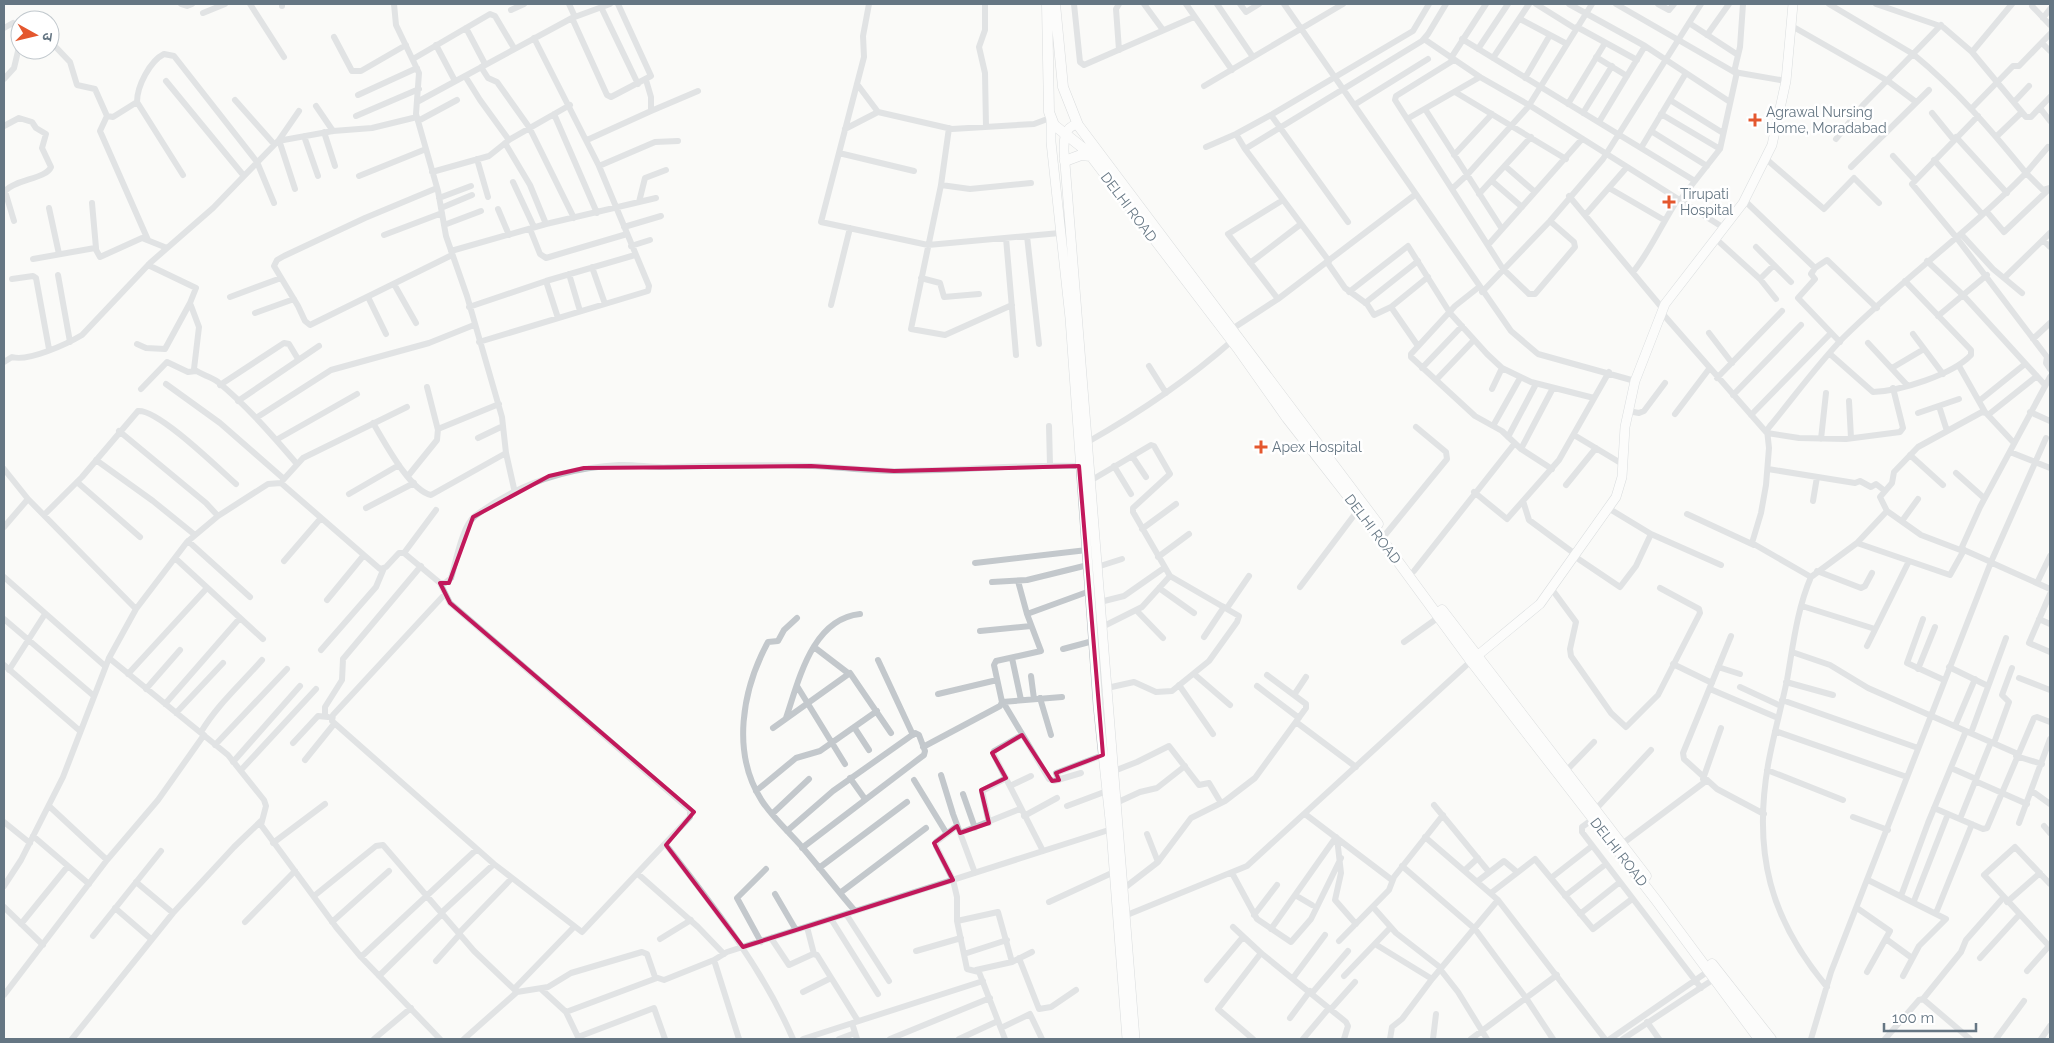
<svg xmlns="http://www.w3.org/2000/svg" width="2054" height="1043" viewBox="0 0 2054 1043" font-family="Raleway,'Noto Sans Devanagari',sans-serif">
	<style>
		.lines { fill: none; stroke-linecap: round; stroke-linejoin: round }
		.secondary-casing { stroke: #b3babf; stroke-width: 10 }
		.primary-casing { stroke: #b5babe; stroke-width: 11 }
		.street { stroke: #c3c8cc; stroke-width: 6 }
		.secondary { stroke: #fff; stroke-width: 9 }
		.primary { stroke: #fff; stroke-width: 10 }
		.marked { fill: none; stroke: #c2185b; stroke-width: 4; stroke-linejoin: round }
		.poi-dot { fill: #e4572e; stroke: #fff; stroke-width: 2 }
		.labels { text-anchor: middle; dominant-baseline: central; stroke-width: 5; stroke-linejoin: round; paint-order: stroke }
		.poi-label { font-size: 14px; fill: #657683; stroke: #fff; text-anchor: start }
		.street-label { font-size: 14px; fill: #657683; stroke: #fff }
	</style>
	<rect width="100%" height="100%" fill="#fafaf8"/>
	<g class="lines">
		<g class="secondary-casing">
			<path id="secondary" d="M1051 120V142L1070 318 1098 706 1111 829 1127 1039
				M1077 124C1064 128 1064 138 1064 151L1135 1039
				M1477 656 1540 604 1616 497 1622 477 1625 427 1635 381 1665 304 1743 203 1772 145 1786 81 1793 4"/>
		</g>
		<g class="primary-casing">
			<path id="primary" d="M1047 4 1049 112 1054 125 1088 152 1239 350 1287 418 1383 541 1471 661 1656 900 1759 1039
				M1055 4 1063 87 1078 125 1378 524
				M1065 161 1081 155 1091 156
				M1442 610 1646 876
				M1712 964 1771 1039"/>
		</g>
		<path class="street" d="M181 4 187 6 192 4
			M250 4 284 57
			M282 4V6
			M394 4 396 25 419 73 416 114 438 191 446 236 467 296 502 417 506 453 515 493
			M569 4 575 17
			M869 4 863 36 864 57 821 222 928 245 1060 233
			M985 4V30L979 47 985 73 986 127
			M1074 4 1080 62 1084 65 1194 17
			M1144 4 1163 30
			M1186 4 1232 70
			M1217 4 1253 57
			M1240 4 1246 12 1259 4
			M1284 4 1511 331 1538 354 1635 381
			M1536 4 1576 29
			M1569 4 1645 46 1730 102
			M1616 4 1734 72 1786 81
			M1658 4 1669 10 1674 4
			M1829 4 1913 54 1941 25
			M1876 4 1943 27 1972 52 2026 117H2031L2050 97
			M2032 6 2050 25
			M601 7 638 84
			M511 10 524 4
			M203 13 225 4
			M572 18 607 95 611 97 651 76 618 4
			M2043 18 2050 9
			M1520 19 1567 44
			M1689 23 1738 55
			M1790 25 1888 81 1916 102
			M1577 27 1637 60
			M4 28 13 23
			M466 28 485 64
			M1707 35 1729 4
			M334 37 352 71H361L406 45
			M1424 39 1480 77 1529 105 1724 228
			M1462 39 1695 181
			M50 41 70 62 77 85 95 89 107 116 113 117 137 102
			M2042 43 2050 51
			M436 45 455 81
			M1478 49 1508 4
			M1119 50 1116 9 1119 4
			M1972 52 2012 4
			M1596 57 1627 76
			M1451 58 1486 4
			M1493 58 1529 4
			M413 59 490 14 495 16 514 48
			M1454 60 1396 96 1395 100 1503 269 1529 294H1535L1575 247 1574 242 1550 221
			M481 67 488 78 497 82 529 127 574 218
			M1734 72 1740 47 1743 4
			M465 76 480 100 509 140
			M1525 78 1550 35
			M4 79 14 68 20 43
			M646 80 651 97V111L698 91
			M166 81 244 176
			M857 84 878 112 952 129 1034 124 1050 118
			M1204 86 1343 4
			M1455 92 1566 159
			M358 95 417 68
			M235 100 274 144
			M1670 100 1723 133
			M417 102 572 18 610 4
			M2014 102 2029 86
			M1568 104 1605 43
			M1354 105 1428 59
			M316 106 333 131
			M2040 108 2050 121
			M1425 109 1502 229
			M1971 109 2013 66H2019L2050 34
			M1583 113 1612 66
			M1932 113 1954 140
			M554 114 597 213
			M1661 114 1720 149
			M1271 115 1348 222
			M107 116 100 131 148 240
			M356 116 419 89
			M1978 116 1912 184 1956 237 2047 357 2046 363 2050 369
			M1407 119 1480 77
			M418 121 457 100
			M1599 122 1645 46
			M4 126 19 118 32 122 36 128 46 134 42 148 51 167C46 179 16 179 5 191L14 221
			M949 128 941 185 911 329 945 335 1012 305
			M845 129 878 112
			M1651 131 1707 166
			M324 132 335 166
			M1236 134 1245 149 1329 261
			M304 136 318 176
			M1997 136 2022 112
			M1956 137 2007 193
			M1836 139 1863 105 1913 54C1956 89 1991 130 2026 173L2048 147
			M587 140 651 111
			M505 143 530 185 546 224
			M1206 147 1236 134 1271 115 1413 31 1429 4
			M1641 148 1686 73
			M1245 149 1422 41 1428 34 1446 4
			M839 153 914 171
			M1454 155 1492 114
			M1893 156 1914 179
			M1765 158 1824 209 1854 178 1879 203
			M477 159 488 197
			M1934 160 1982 214
			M599 166 655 142 678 141
			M1505 166 1535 192
			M1851 167 1929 90
			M432 172 489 156 509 140 570 105
			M183 175 137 102C137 86 150 61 164 54L174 56 257 162 274 203
			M359 176 426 149
			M1492 181 1522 207
			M513 182 534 227
			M941 185 970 189 1031 183
			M437 188 365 218 284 256 277 260 274 266 298 306 305 321 310 325 452 255
			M1609 188 1664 220
			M295 189 279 140 299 111
			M1452 189 1467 175 1528 107 1592 4
			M1479 194 1531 137
			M1569 196 1663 309
			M439 198 471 186
			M1680 200 1720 149 1737 72
			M1745 201 1815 268
			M639 202 645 178 666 170
			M92 203 96 248
			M49 208 59 254
			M441 208 472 195
			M498 209 509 235
			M1987 212 2004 232 2048 190
			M1586 214 1627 167
			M444 225 481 211
			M624 227 661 216
			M530 229 540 254 546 258 627 234
			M1961 234 1993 269 2022 293
			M384 235 442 213
			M1027 236 1039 344
			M1006 238 1016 355
			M1716 239 1760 279 1776 299
			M2043 240 2050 247
			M1488 245 1582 139
			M631 246 650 240
			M1756 247 1791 282
			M451 251 546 224 656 198
			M33 259 95 248 100 257 142 238 167 248
			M1927 261 1963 295 2045 385
			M1327 262 1345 288 1367 304 1374 315 1391 307 1418 346
			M1250 263 1301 224
			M148 265 196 288 190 303 199 327 194 369C201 375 210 376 218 382 247 406 272 435 297 464
			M592 267 605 304
			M1633 272C1651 250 1662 223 1678 199
			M569 274 580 311
			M58 275 70 342
			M921 278 940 283 944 297 979 294
			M2004 278 2050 233
			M12 279 33 276 36 278 49 349
			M1760 279 1774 265
			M546 281 558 318
			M394 284 416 323
			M1479 287 1455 306 1411 354V357L1475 416 1502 431 1521 449 1552 469
			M1349 292 1408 246 1450 313 1487 354 1502 368 1531 382 1594 398
			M1482 292 1550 221 1603 159 1701 4
			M230 297 281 278
			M368 297 386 334
			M1278 299 1228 234 1283 200
			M1365 303 1418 261
			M831 305 850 228
			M469 307 546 281 635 255
			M1391 307 1428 277
			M255 313 294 299
			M1662 313 1767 433 1799 438 1846 439 1900 432 1903 428 1893 388
			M1938 316 1987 275
			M1229 331 1278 299 1416 194
			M1709 333 1732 363
			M1913 334 1943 374
			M2033 339 2050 323
			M479 342 648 291 649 286 599 166 534 38
			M1840 342 1798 298 1815 279 1811 274 1815 268 1827 260 1877 308
			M1868 343 1907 385
			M137 344 146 348 165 349 190 303
			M1830 354 1873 392C1900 391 1952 375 1971 355V350L1905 281
			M4 362 12 357C28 362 67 344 82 335L150 263 213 208 278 141 333 131 372 128 417 117
			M1149 366 1166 393
			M1959 366 1985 412
			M1422 368 1462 326
			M1892 368 1924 349
			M1717 378 1782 311
			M1436 380 1474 340
			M166 384 220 423 284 479
			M220 385 284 343 289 344 298 359
			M427 387 438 430
			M141 389 167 362 188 372 196 371
			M1492 389 1502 368
			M1733 395 1801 325
			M238 401 319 346
			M1849 401 1851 438
			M1979 401 2025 364
			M1939 406 1947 431
			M1628 411 1639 413 1644 411 1665 383
			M2030 412 2050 421
			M1918 413 1959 399
			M1675 414 1709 369
			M1751 415 1831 333
			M1988 415 2037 376
			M256 418 331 370 429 343 474 325
			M373 423C384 441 410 491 431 495L506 453
			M1049 426 1050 465
			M1493 426 1520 378
			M119 431 206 503 218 516
			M1574 435 1624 465
			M1508 437 1536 384
			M478 438 503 426
			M1821 439 1826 393
			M276 440 357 394
			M1086 443C1139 413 1188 380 1233 340
			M1521 449 1553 388
			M2010 452 2050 468
			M1910 455 1943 485
			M1132 456 1146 477
			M96 460 153 501 195 535
			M1114 466 1131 494
			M4 469 28 499 136 609 187 542 218 516 268 484 281 483 380 569 386 567 399 553H404L440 583H445L451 578C456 562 462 526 475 516 517 484 568 468 619 465 635 464 652 468 668 467 716 466 764 464 812 466 839 467 867 471 895 471 958 471 1020 464 1083 466
			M1768 469 1855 483 1860 481 1871 487 1876 484 1885 491
			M1956 473 1984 498
			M408 476 437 440 438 429 499 404
			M283 480 303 458 407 407
			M1090 481 1151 445 1154 446 1170 474 1133 508V512L1170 576 1239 616 1237 622 1209 661 1172 691 1156 692 1134 682 1107 688
			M77 482 140 537
			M1566 485 1596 448
			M1474 492 1507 519 1559 460 1609 372
			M349 494 399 465
			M1523 501 1529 520 1575 554
			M1813 501 1817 477
			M366 508 414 483
			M1608 508 1651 534 1721 565
			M1887 511 1921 535 1963 551
			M1687 514 1754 545
			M44 515 82 477 138 411C158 409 218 468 236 484
			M1902 521 1918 499
			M4 527 28 499
			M1142 529 1176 504
			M1385 535 1447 459 1446 452 1416 427
			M188 541 250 597
			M1857 543 1950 575 1964 550
			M404 553 436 510
			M1574 556 1620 587 1636 566 1651 534
			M1158 557 1189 534
			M175 558 263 639
			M284 561 321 518
			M1990 562 2050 589
			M1991 562 2046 438
			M975 563 1087 550
			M1097 567 1122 559
			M1414 571 1515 443
			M1817 571 1861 588 1865 586 1872 573
			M4 577 105 666
			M1811 577 1752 543 1761 513 1766 485 1769 448 1767 430 1770 426C1794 397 1817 365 1843 338 1901 280 1969 232 2026 173L2043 190 2050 188
			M992 582 1027 580 1088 565
			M440 583 450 603 690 810V817L582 932 494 864 332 721 333 715 445 594
			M2037 583 2050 556
			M1300 587 1358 510
			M1159 588 1194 613
			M1551 588 1576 622 1570 649 1571 656 1611 713 1626 727 1658 695 1700 613 1699 609 1660 588
			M2050 594 2029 643 2050 652
			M327 600 364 555
			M1100 602 1124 596 1164 568
			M1802 606 1875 629
			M1227 608 1249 576
			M1136 610 1163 638
			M1027 614 1090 591
			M797 618 784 630 778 641 768 642C742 690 731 753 762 801 773 818 789 832 802 847 820 868 837 890 855 911
			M4 619 94 696
			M1923 619 1907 663 1944 680
			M2039 619 2050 624
			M1102 627 1142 607 1170 576
			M980 631 1031 626
			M1731 636 1683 753 1684 759 1717 789 1764 814
			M1204 637 1224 607
			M1404 642 1439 617
			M1867 646 1909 561
			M814 647 848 673
			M1063 649 1093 641
			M321 650 376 587 384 568
			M1792 652 1830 665 1868 688 2018 754
			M109 658 228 755 264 800 266 806 261 825 336 927 361 957 440 1039
			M1012 658 1021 700
			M878 660 913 735
			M1673 664 1712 683
			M4 665 80 731
			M1718 667 1740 674
			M1949 667 1988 686
			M1918 669 1935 627
			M9 670 45 614
			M128 674 207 588
			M1194 674 1230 705
			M1031 676 1034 699
			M2019 678 2050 690
			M1786 682 1833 695
			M1179 685 1213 734
			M797 686 845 764
			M1257 686 1299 718
			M1740 687 1781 706
			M146 689 180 650
			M1710 689 1778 718
			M938 694 997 680
			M1294 695 1306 677
			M1040 698 1051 735
			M1782 700 1918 748
			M1002 702 1062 697
			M1003 702 1049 779 1054 781 1081 773
			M165 704 240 618
			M176 713 223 663
			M325 716V707L342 680 343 659 421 566
			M786 718C799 680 812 619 860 614
			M1296 722 1356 767
			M1955 726 1975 679
			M854 727 869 750
			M773 728 850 673 891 733
			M1775 731 1907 777
			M201 732C217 705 241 684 262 660
			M1971 733 2006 638
			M1022 735 994 751V755L1043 851
			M293 743 318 716 328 717
			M1994 743 2009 702 2002 695 2012 668
			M215 745 287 669
			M923 747 1000 706 1002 702 994 665 996 661 1041 651 1027 614 1018 581
			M2016 756 2042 764
			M305 760 334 724
			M233 762 300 686
			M1951 768 1976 779
			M241 770 316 689
			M1767 770 1843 800
			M1114 771 1137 762 1169 746 1199 785 1209 783 1221 803
			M1566 771 1594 742
			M941 775 953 814 975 873
			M850 778 865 799
			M1703 779 1721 728
			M914 780 947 834
			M1059 780 1056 773 1103 755
			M1975 781 2027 804
			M1010 786 1031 776
			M756 791 796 758 820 751 877 711
			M2032 791 2050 804
			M963 794 975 828
			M1116 803 1140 792 1157 788 1185 766
			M1434 805 1489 872
			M49 806 107 860
			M1067 806 1107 791
			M1934 808 1983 829 1987 828 2034 718 2037 717 2050 722
			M1595 810 1651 750
			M772 814 809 779
			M1305 814 1392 880
			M1024 816 1057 798
			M1853 817 1888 830
			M1593 819 1582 827V832L1701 988
			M1960 819 1991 742
			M4 822 30 843
			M989 823 982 791 1006 778
			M2019 823 2050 739
			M957 826 936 842V846L953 880 957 897V921L967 969 979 972 1005 1039
			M2044 826 2050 833
			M787 831 833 791 915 733 919 735 925 751 924 755 802 848
			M960 833 1020 809
			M1147 834 1158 862
			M33 836 89 884
			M1425 837 1498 900 1605 1039
			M1337 838 1341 873 1335 900 1356 924
			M273 843 325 804
			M1622 844 1706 781
			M666 845C714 907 762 967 793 1039
			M1402 866 1475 929 1526 998 1553 1039
			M819 868 907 802
			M1465 870 1478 858
			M1232 873 1257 919 1291 942 1311 919 1341 858
			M638 874 698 927 724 954
			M1551 878 1592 846
			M1868 880 1946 919 1919 946 1903 976
			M1478 881 1504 861 1517 872
			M136 882 173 913
			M2050 884 2015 847 1984 875 2050 947
			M4 886 21 860 63 777 109 658 136 609
			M1123 889 1158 862 1191 818 1225 801 1255 778 1306 708V704L1267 675
			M840 893 926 828
			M1491 893 1535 859 1593 929 1632 899
			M775 894 796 930
			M1295 895 1312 905
			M314 896 376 846 383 845 474 951 517 992
			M1565 896 1606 864
			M1901 896 1928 823 1966 731
			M1914 901 1948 814
			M1049 902 1114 872
			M2007 902 2040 873
			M4 907 43 945
			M1373 907 1396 933 1441 968
			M115 908 151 939
			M1857 908 1890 931 1867 972
			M441 913 494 864
			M1936 913 1972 824
			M846 914 889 981
			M1580 914 1620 882
			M1254 915 1277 885
			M1122 917 1247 866 1471 661
			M831 919 878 994
			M957 921 998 912 1012 962
			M245 922 295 871
			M332 922 389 871
			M21 924 68 866
			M807 927 814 954
			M1233 927 1261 953 1346 1022 1348 1026 1344 1039
			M1271 929 1336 837
			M459 933 512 878
			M93 936 161 851
			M771 938 789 965 813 954 817 955 858 1021
			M660 939 691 920
			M1886 939 1912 958
			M1339 941 1389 890 1394 877 1443 815
			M761 942 737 898 766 869
			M1375 944 1432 979
			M916 951 961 938
			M964 954 1007 940
			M361 957 477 849
			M1019 958 1039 1009 1051 1007 1076 990
			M1980 958 2019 915
			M436 961 460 934
			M1440 969 1458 992 1487 1039
			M976 970 1012 962 1032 952
			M2027 971 2049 946
			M379 976 442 914
			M1344 976 1390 928
			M1293 978 1325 935
			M1207 980 1243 937
			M1827 987C1770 919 1753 853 1768 765 1773 737 1781 709 1787 680 1793 646 1797 609 1811 577L1857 543 1887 511 1880 497 1892 483 1894 472 1918 447 1982 412 1986 413 2014 443
			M514 989 573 928
			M541 989 566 1012 578 1037 654 1008 665 1039
			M803 992 831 978
			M1312 993 1348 951
			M4 995 107 860 158 800 204 735
			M1923 999 1961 952 1966 940 2003 898
			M1331 1009 1355 982
			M566 1012 657 978
			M1290 1018 1310 991
			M1647 1022 1659 1039
			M852 1023 857 1039
			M1001 1028 1030 1014 1042 1039
			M72 1039 173 913 234 847 261 821
			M374 1039 411 1008
			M464 1039 517 992 548 987 571 973 642 952 647 954 655 977 664 980 714 960
			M739 1039 714 960 727 952 1115 828
			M803 1039 983 981
			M839 1039 855 1033
			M890 1039 990 998
			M959 1039 998 1021
			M1253 1039 1218 1009 1261 953
			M1303 1039 1329 1008
			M1390 1039 1392 1027 1402 1019 1432 979 1498 900
			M1433 1039 1436 1014
			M1471 1039 1557 975
			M1610 1039 1710 970
			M1623 1039 1717 977
			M1811 1039 1831 972 1991 562 1964 550 1962 547 1980 507 2050 377
			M1885 1039 1919 1000 1923 999 1970 1039
			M1996 1039 2024 1001
			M2041 1039 2050 1026"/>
		<use href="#secondary" class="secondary"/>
		<use href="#primary" class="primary"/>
	</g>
	<path d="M0 0H2054V1043H0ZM811 466 894 471 1079 466 1103 755 1056 773 1059 780 1052 781 1022 735 992 753 1006 778 981 790 989 823 960 833 957 826 934 843 953 880 743 947 666 845 694 812 450 603 440 583H449L473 517 549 476 584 468Z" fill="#fafaf8" fill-opacity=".55" fill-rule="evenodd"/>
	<path class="marked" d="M811 466 894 471 1079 466 1103 755 1056 773 1059 780 1052 781 1022 735 992 753 1006 778 981 790 989 823 960 833 957 826 934 843 953 880 743 947 666 845 694 812 450 603 440 583H449L473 517 549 476 584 468Z"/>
	<g class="poi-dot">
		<path d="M1752.5 112.5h5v5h5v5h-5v5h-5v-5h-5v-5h5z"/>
		<path d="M1666.5 194.5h5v5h5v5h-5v5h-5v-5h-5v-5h5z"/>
		<path d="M1258.5 439.5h5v5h5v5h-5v5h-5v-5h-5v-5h5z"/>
	</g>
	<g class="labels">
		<g class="poi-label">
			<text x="1766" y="112">Agrawal Nursing<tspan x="1766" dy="16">Home, Moradabad</tspan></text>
			<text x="1680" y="194">Tirupati<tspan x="1680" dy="16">Hospital</tspan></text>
			<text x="1272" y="447">Apex Hospital</text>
		</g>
		<g class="street-label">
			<text transform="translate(1129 207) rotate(53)">DELHI ROAD</text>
			<text transform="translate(1373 529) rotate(53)">DELHI ROAD</text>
			<text transform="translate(1619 852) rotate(52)">DELHI ROAD</text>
		</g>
	</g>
	<rect width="2054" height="1043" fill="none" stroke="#657683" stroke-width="10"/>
	<g transform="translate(35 35) rotate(98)"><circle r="24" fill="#ffffff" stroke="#c1c8cd"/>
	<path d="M0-4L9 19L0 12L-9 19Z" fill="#e4572e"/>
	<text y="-8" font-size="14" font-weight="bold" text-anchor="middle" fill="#657683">उ</text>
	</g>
	<path d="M1884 1023v8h92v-8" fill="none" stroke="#657683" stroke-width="2.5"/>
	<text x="1892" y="1023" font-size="15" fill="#657683" stroke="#ffffff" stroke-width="4" paint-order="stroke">100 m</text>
</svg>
